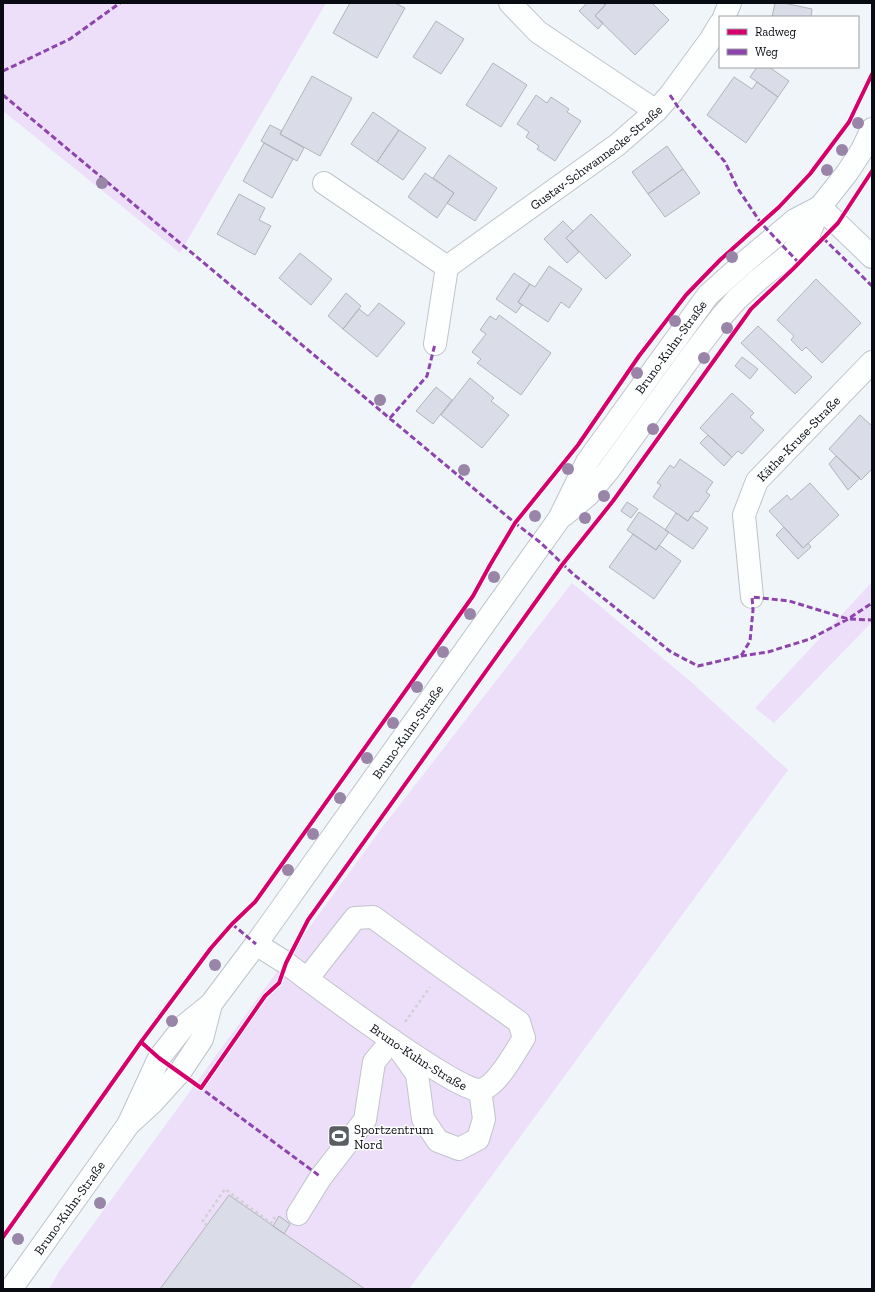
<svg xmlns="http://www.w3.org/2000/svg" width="875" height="1292" viewBox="0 0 875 1292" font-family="'Zilla Slab',serif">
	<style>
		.green { fill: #eddef9 }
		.building { fill: #dadce8; stroke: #b2b4ba }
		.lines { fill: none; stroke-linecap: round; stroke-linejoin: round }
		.minor-casing { stroke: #bfc4c9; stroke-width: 24 }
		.path { stroke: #d0d1d3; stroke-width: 2.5; stroke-dasharray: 3 3; stroke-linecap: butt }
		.minor { stroke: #fdfefe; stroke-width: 22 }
		.quiet { stroke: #8e44ad; stroke-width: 3; stroke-dasharray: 6 3; stroke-linecap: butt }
		.cycleway-casing { stroke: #fff; stroke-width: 6 }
		.cycleway { stroke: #d6006c; stroke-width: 4 }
		.tree { fill: #9985a8 }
		.labels { text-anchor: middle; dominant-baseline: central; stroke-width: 3; stroke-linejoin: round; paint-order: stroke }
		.street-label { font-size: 13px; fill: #080c12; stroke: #fff }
		.poi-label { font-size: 13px; fill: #080c12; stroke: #fff; text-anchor: start }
	</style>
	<rect width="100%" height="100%" fill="#f0f5fa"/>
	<path class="green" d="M3 3H326L180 253 3 111Z
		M872 582V622L774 723 755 708Z
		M572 583 690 681 788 770 409 1289H49L60 1270 381 829Z"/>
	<path class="building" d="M350 3H395L405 8 377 58 333 33Z
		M587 3H603L605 5 595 16 603 23 598 29 579 11Z
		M607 3H652L669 20 635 55 595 16Z
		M775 3H784L812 9 811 17H772Z
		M436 21 464 39 441 74 413 57Z
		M493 63 527 85 501 127 466 105Z
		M757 67H769L789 81 778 97 750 77Z
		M312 76 352 98 320 156 280 134Z
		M734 77 752 89 757 82 778 97 746 143 707 115Z
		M536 95 547 103 551 97 569 109 567 112 581 121 555 161 537 149 539 146 526 137 529 132 517 124Z
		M373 112 399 130 377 162 351 144Z
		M270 125 282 131 280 134 304 148 297 161 261 141Z
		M399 130 426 148 403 180 377 162Z
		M264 143 293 159 272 198 243 181Z
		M667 146 683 169 648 194 632 172Z
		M449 155 497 188 475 221 447 203 454 193 433 178Z
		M683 169 700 193 665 217 648 194Z
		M425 173 454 193 437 218 408 197Z
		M239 194 265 208 259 220 271 226 255 255 217 234Z
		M591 214 631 255 606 279 566 238Z
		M563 221 573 231 566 238 579 252 567 263 544 239Z
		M300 253 332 279 311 305 279 278Z
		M549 266 582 289 569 308 561 302 548 322 518 302 530 284 535 287Z
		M514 273 530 284 518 302 522 305 516 313 496 299Z
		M816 279 861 323 822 363 806 347 802 351 791 340 794 336 777 320Z
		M346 293 361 306 343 329 328 316Z
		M379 303 405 323 377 357 343 329 359 309 368 316Z
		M499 315 551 353 521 395 477 363 481 359 472 352 486 334 480 330 490 316 496 320Z
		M758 326 812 377 795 394 741 343Z
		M742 357 758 369 750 379 735 366Z
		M470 378 494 398 491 401 509 415 482 448 441 415Z
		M436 387 452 400 433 424 416 411Z
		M732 393 754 413 750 417 764 430 742 454 738 451 732 457 700 428Z
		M860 415 872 426V469L861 480 829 449Z
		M708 435 732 457 724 466 700 443Z
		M836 456 860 478 848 490 829 464Z
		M680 459 713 482 706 492 710 495 698 512 695 511 688 521 653 497 661 485 657 483 670 465 674 468Z
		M810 483 839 515 803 548 769 511 787 495 791 500Z
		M627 502 638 509 631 518 621 511Z
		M639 512 669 532 656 550 627 530Z
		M676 513 688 521 691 516 708 528 693 549 665 530Z
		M784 527 803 548 808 543 811 547 798 559 776 535Z
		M633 534 656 550 659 545 681 561 654 599 609 567Z
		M229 1195 273 1226 365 1289H160Z
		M279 1216 290 1224 284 1234 273 1226Z"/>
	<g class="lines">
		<g class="minor-casing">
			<g id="minor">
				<path d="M510 3 538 32 656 111"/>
				<path d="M724 17 730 3"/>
				<path d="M324 183 447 267"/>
				<path d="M820 207 872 257"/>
				<path id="s1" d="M435 344 447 267 617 145 656 111 670 95 711 39 720 24"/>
				<path d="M564 515 588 495 608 471 692 355 722 316 737 299 758 280 789 255 809 234 820 207 847 173 862 150 872 129"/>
				<path id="s2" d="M752 597 744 515 757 481 872 362"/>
				<path id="s3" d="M256 944 286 963 307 979C330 996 460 1093 480 1090 497 1087 515 1052 524 1038L519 1022 443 968 373 917 355 918 307 979"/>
				<path d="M399 1049 417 1074 423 1119 438 1141 459 1149 478 1139 484 1119 480 1090"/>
				<path id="s4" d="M128 1125 159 1058 185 1025 211 1004 256 944 559 519 587 462 708 295 746 261 795 220 820 207"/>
				<path d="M298 1214 321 1177 365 1120 374 1062 392 1040"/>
				<path id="s5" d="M11 1289 128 1125 152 1103 180 1072 202 1039 211 1004"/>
			</g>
		</g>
		<path class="path" d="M405 1022 430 987
			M207 1225 202 1222 225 1189 271 1223 275 1217"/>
		<use href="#minor" class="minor"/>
		<path class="quiet" d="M3 71 70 39 120 3
			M3 95 515 523 541 543 573 574 671 652 698 666 741 656 750 641 753 610 752 597 789 601 848 619 872 620
			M670 95 678 107 725 162 738 189 761 223 799 263
			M823 238 872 286
			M390 418 427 376 435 344
			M741 656 768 652 810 639 848 619 872 603
			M232 924 256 944
			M198 1086 321 1177"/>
		<g class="cycleway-casing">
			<path id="cycleway" d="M141 1042 159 1058 201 1088 265 996 279 983 286 963 308 920 562 565 613 501 751 309 794 268 838 223 872 171
				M3 1237 141 1042 211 948 232 924 255 902 473 596 490 565 515 523 578 445 639 356 686 295 720 260 779 207 810 174 849 122 872 74"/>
		</g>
		<use href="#cycleway" class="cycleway"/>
	</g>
	<g class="tree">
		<circle cx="858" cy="123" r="6"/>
		<circle cx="842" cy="150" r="6"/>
		<circle cx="827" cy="170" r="6"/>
		<circle cx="102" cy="183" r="6"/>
		<circle cx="732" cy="257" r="6"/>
		<circle cx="675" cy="321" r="6"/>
		<circle cx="727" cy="328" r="6"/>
		<circle cx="704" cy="358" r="6"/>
		<circle cx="637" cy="373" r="6"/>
		<circle cx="380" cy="400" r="6"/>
		<circle cx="653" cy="429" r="6"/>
		<circle cx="568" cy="469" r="6"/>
		<circle cx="464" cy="470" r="6"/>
		<circle cx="604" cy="496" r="6"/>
		<circle cx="535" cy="516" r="6"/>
		<circle cx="585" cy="518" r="6"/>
		<circle cx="494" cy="577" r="6"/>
		<circle cx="470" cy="614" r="6"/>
		<circle cx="443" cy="652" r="6"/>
		<circle cx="417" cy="687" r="6"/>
		<circle cx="393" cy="723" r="6"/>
		<circle cx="367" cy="758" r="6"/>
		<circle cx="340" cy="798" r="6"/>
		<circle cx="313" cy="834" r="6"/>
		<circle cx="288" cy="870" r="6"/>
		<circle cx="215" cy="965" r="6"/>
		<circle cx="172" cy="1021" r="6"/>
		<circle cx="100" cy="1203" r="6"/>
		<circle cx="18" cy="1239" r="6"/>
	</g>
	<defs>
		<g id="stadium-square" transform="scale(1.15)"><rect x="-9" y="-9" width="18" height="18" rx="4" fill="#595e63" stroke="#fff"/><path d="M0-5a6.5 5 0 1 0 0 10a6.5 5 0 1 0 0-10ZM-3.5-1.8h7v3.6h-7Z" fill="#fff"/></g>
	</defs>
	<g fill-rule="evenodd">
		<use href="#stadium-square" x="339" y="1136"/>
	</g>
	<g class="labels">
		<g class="street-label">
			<text stroke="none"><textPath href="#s1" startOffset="263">Gustav-Schwannecke-Straße</textPath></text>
			<text stroke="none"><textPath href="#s4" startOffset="952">Bruno-Kuhn-Straße</textPath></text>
			<text stroke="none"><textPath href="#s2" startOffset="178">Käthe-Kruse-Straße</textPath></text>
			<text stroke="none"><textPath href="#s4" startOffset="485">Bruno-Kuhn-Straße</textPath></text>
			<text stroke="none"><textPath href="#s3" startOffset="198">Bruno-Kuhn-Straße</textPath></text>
			<text stroke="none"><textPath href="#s5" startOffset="100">Bruno-Kuhn-Straße</textPath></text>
		</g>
		<g class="poi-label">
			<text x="354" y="1129">Sportzentrum<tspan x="354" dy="15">Nord</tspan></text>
		</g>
	</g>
	<rect width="875" height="1292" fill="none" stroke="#080c12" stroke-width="8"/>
	<rect x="719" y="16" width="140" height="52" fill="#ffffff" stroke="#9c9ea0"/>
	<rect x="727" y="29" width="20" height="6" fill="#d6006c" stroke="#9c9ea0"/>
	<text x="755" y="36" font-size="12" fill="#080c12">Radweg</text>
	<rect x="727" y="49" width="20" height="6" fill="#8e44ad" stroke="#9c9ea0"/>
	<text x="755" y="56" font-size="12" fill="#080c12">Weg</text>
</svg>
